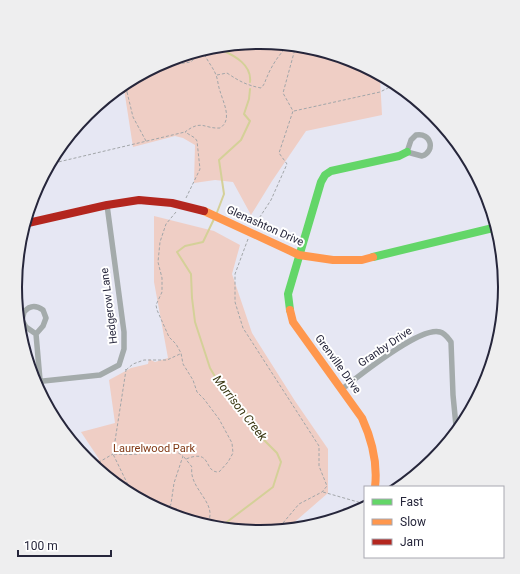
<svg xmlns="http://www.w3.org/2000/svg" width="520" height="574" viewBox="0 0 520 574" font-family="Roboto,sans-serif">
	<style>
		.green { fill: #efcec5 }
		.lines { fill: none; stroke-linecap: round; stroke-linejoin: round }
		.stream { stroke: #d4d098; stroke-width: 2 }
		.path { stroke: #a2a6a9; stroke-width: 1; stroke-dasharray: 3 2; stroke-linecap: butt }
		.street { stroke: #a4abab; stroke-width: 5.5 }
		.fast { stroke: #63d668; stroke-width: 8 }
		.slow { stroke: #ff974d; stroke-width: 8 }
		.jam { stroke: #b3261e; stroke-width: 8 }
		.labels { text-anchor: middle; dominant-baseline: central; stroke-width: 4; stroke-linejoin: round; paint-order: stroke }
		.street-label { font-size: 11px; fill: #26263b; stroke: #fff }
		.park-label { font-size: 11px; fill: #803814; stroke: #fff }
		.water-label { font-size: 12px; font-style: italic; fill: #393611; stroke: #fff }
		.rim { fill: none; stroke: #26263b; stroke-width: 2 }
	</style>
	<rect width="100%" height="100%" fill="#e6e7f3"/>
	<path class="green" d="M260 42 354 61 380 78 382 115 306 131 272 181 251 215 233 182 215 180 194 183 195 145 183 138 175 136 133 147 124 89 166 61Z
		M154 216 214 231 240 245 232 274 252 333 295 401 328 449V493L290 526 260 532 166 513 93 464 99 459 81 432 115 423 109 380 131 368 148 364 149 359 155 362 168 358 154 282Z"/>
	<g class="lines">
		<path class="stream" d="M222 50C235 56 252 65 250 82
			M216 215 224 194 219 160 241 140 250 121 244 114 249 99 250 89
			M214 219 203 242 185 246 177 252 191 274 192 298 195 322 210 368 220 385 245 410 255 431 277 453 281 462 273 487 223 525"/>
		<path class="path" d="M157 67 191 62 197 55
			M217 75 227 73C239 81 246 85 261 88 265 84 265 81 267 77 271 67 279 54 287 47
			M127 92 133 117 146 141
			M117 94 127 92 126 87
			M294 111 380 92 392 86
			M54 163 185 132
			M186 198 200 169 197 141 195 138 185 132C202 119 204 129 220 128 233 120 223 102 220 91 218 86 218 80 216 75 213 67 207 61 204 53
			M176 212 166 224 160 242 158 262 162 278V292L156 305 157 310 169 337 176 344 181 353 183 364 193 380 197 392 204 399 219 419 232 443 233 453 228 462 219 472C203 473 213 448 186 459
			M254 226 271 200 287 164 279 153 293 111 283 93 295 49
			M248 239 235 274V302L243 328 319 446V466L327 486 322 492 299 504 283 523 274 529
			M126 370 133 364 144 360H167L180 354
			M184 457 192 467C188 488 218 503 208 522
			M94 465 113 454 126 370 124 368
			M130 489 113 454C121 454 130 455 138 454 155 452 169 445 183 456L174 483 171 504 165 513
			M323 492 365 504"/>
		<path class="street" d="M416 135C431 132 436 151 422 156L407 152 411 140Z
			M36 334 26 327 22 320 24 312C30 305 36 305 43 310L46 318 43 326 36 334 40 380
			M34 382 100 375 119 365 124 349V332L107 205
			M342 389C359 376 420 326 440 332 445 333 448 338 451 342L453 395 456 426"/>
		<path class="fast" d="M373 257 493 228
			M290 310 288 294 321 182 325 175 331 171 399 156 407 152"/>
		<path class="slow" d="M204 211 299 255 333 260H362L373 257
			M290 310 293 322 362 418C372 440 378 462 375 487"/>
		<path class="jam" d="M28 223 107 205 139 200 172 203 204 211"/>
	</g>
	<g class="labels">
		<g class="street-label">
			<text transform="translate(265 226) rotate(24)">Glenashton Drive</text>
			<text transform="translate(109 306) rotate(-97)">Hedgerow Lane</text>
			<text transform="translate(385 347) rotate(-34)">Granby Drive</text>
			<text transform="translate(338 364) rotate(54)">Grenville Drive</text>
		</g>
		<g class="park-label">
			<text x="154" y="448">Laurelwood Park</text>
		</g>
		<g class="water-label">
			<text transform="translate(240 408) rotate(52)">Morrison Creek</text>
		</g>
	</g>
	<path d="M0 0H520V574H0ZM22 287a238 238 0 1 1 476 0a238 238 0 1 1-476 0Z" fill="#eeeeef" fill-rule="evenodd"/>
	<path class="rim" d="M22 287a238 238 0 1 1 476 0a238 238 0 1 1-476 0Z"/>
	<rect x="364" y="486" width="140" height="72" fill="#ffffff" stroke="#a8a8b1"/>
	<rect x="372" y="499" width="20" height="6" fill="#63d668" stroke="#a8a8b1"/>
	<text x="400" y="506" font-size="12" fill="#26263b">Fast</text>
	<rect x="372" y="519" width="20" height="6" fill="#ff974d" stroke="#a8a8b1"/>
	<text x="400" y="526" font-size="12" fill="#26263b">Slow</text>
	<rect x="372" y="539" width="20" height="6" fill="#b3261e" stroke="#a8a8b1"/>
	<text x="400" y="546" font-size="12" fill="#26263b">Jam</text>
	<path d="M18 550v6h93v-6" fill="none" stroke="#26263b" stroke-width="2"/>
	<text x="24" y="550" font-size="12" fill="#26263b" stroke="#ffffff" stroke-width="3" paint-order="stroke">100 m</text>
</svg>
